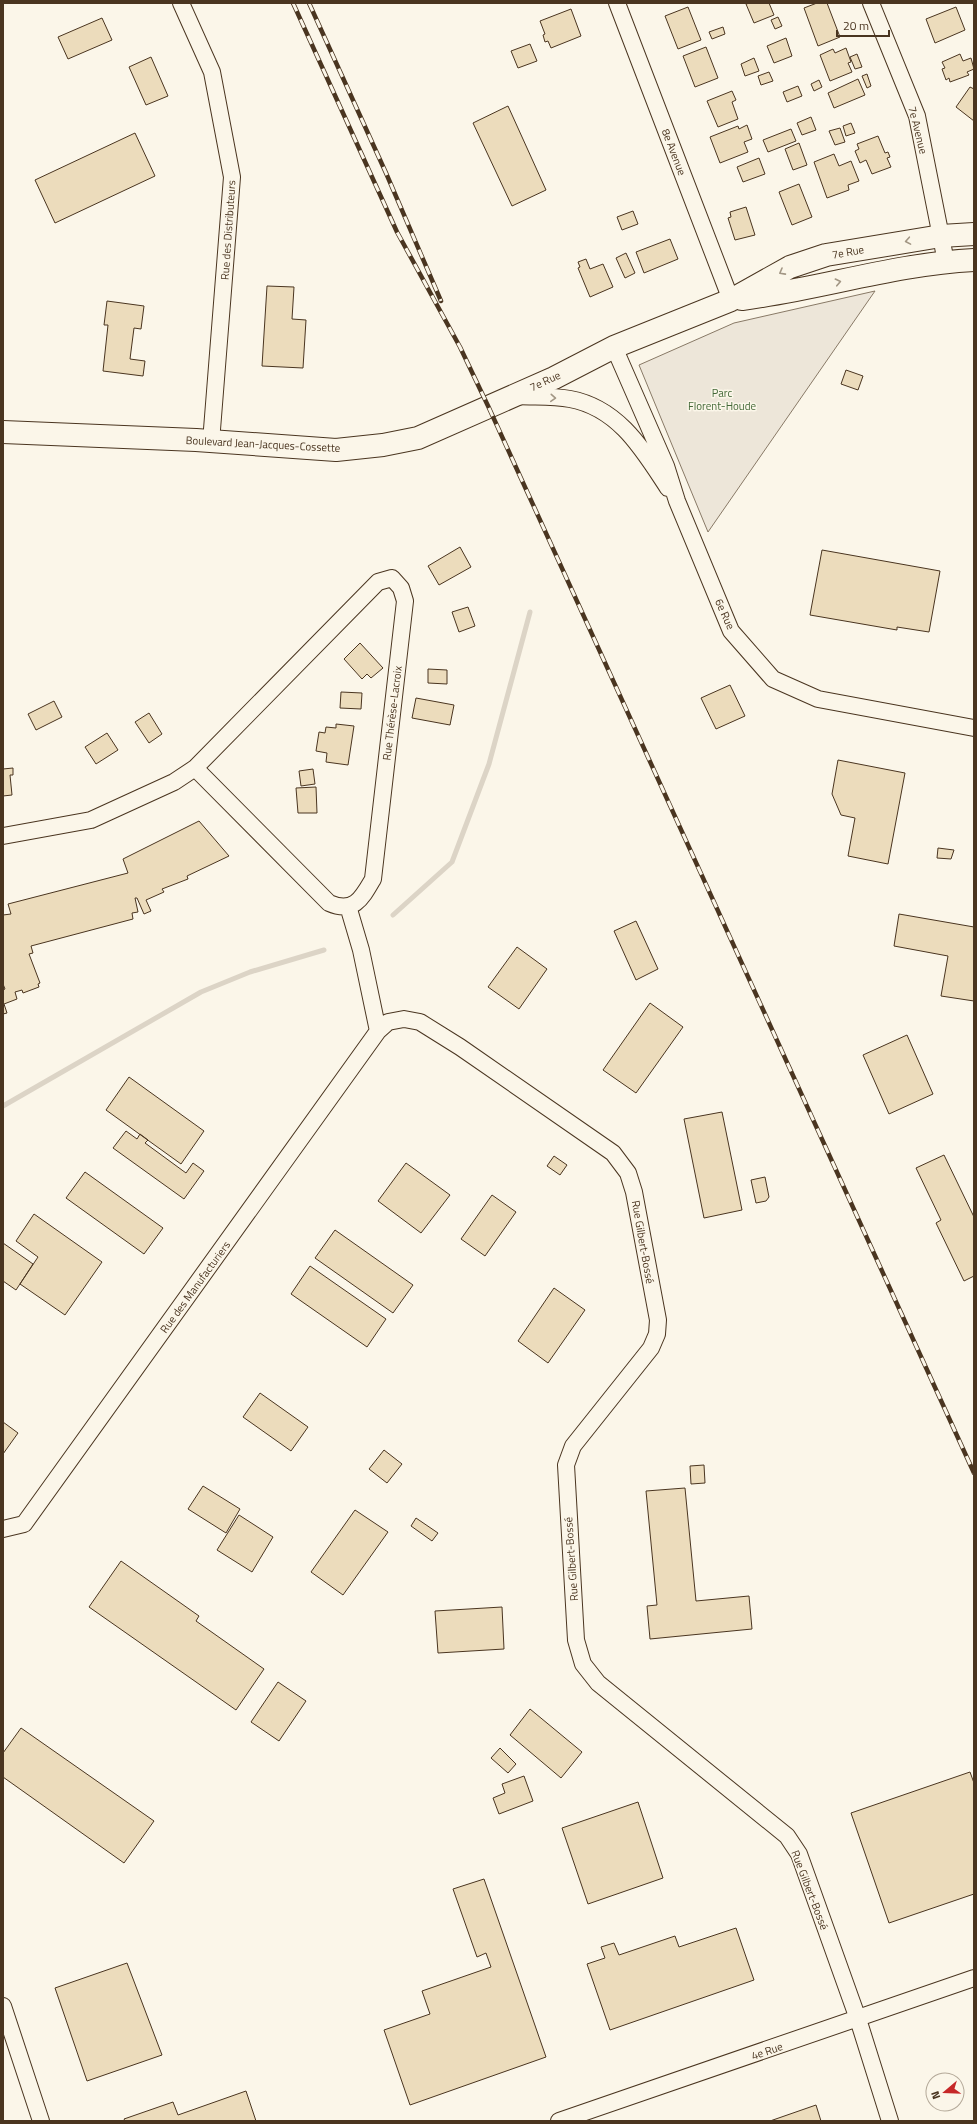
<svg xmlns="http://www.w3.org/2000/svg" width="977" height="2124" viewBox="0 0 977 2124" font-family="'Titillium Web',sans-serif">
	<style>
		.green { fill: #ede6d9; stroke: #887966 }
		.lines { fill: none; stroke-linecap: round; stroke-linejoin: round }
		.stream { stroke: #dcd4c6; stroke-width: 5 }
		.building { fill: #ecdcbc; stroke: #4a3520 }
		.minor-casing { stroke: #4a3520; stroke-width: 18 }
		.secondary-casing { stroke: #4a3520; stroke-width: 24 }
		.minor { stroke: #fbf6e9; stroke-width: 16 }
		.secondary { stroke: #fbf6e9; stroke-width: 22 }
		.rail-casing { stroke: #4a3520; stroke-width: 4.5 }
		.rail { stroke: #fbf6e9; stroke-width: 3; stroke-dasharray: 9; stroke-linecap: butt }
		.oneway { stroke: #a29684 }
		.labels { text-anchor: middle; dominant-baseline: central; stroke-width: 3; stroke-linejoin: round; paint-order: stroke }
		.street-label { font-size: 11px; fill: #4a3520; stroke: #fbf6e9 }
		.park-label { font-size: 11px; fill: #436837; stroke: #fbf6e9 }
	</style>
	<rect width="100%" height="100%" fill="#fbf6e9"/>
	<path class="green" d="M875 291 708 532 639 365 734 323Z"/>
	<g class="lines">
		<path class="stream" d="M393 915 452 862 489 764 530 612
			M3 1106 201 992 250 972 324 950"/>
	</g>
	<path class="building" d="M750 3H769L774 15 754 23 746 4Z
		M817 3H827L840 37 818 46 804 8Z
		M688 7 701 40 678 49 665 16Z
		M956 7 965 30 935 43 926 19Z
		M571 9 581 36 551 48 548 41 545 42 543 35 545 34 540 21Z
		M778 17 782 26 775 29 771 20Z
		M102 18 112 40 68 59 58 37Z
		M723 27 725 34 712 39 709 32Z
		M786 38 792 56 774 63 767 46Z
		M530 44 537 61 518 68 511 51Z
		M706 47 718 78 695 87 683 56Z
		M846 48 851 62 848 63 852 72 830 81 820 55 833 49 835 53Z
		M857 54 862 67 855 69 850 57Z
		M960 54 963 61 971 58 974 69 967 72 969 75 950 82 949 78 946 80 942 69 945 68 942 62Z
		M151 57 168 96 146 105 129 67Z
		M754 58 759 71 745 76 741 64Z
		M769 72 773 81 761 85 758 76Z
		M867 74 871 86 867 88 862 76Z
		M858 79 865 95 834 108 828 93Z
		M819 80 822 87 814 91 811 84Z
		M798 86 802 96 787 102 783 92Z
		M970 87 974 89V121L956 107Z
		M732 91 736 100 732 102 738 119 718 127 707 101Z
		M508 106 546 190 512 206 473 123Z
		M811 117 816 130 802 135 797 123Z
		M851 123 855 133 846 136 843 126Z
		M747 125 752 139 744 142 748 152 720 163 710 137 738 126 739 129Z
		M840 128 845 142 835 145 829 131Z
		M791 129 796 141 768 152 763 140Z
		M135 133 155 176 55 223 35 180Z
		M878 136 885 153 888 152 890 157 887 158 891 167 872 174 866 160 860 163 855 151 859 149 857 144Z
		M799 143 807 165 793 170 785 149Z
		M834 154 839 166 851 161 859 181 848 185 849 190 827 198 814 162Z
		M759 158 765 174 743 182 737 167Z
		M799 184 812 217 792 225 779 192Z
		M746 207 755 235 735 240 728 218 731 217 730 212Z
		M633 211 638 224 622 230 617 217Z
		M670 239 678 259 644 273 636 252Z
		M626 253 635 273 625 278 616 258Z
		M586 259 590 269 603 264 613 287 590 297 578 268 580 267 578 262Z
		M267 286 294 287 292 319 306 320 303 368 262 366Z
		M107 301 144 306 141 329 134 328 130 359 145 361 143 376 103 371 108 325H104Z
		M846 370 863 376 858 390 841 384Z
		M460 547 471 567 439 585 428 566Z
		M822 550 940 571 929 632 897 627V630L810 615Z
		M468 607 475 626 459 632 452 612Z
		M360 643 383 668 371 678 367 674 362 679 344 659Z
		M428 669 447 670V684L428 683Z
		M730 685 745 716 716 729 701 698Z
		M341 692 362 693 361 709 340 708Z
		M416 698 454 705 450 725 412 718Z
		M54 701 62 717 36 730 28 714Z
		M149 713 162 734 149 743 135 722Z
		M336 724 354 726 348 765 326 762 327 753 316 751 319 732 325 733 326 727 336 728Z
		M107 733 118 750 96 764 85 747Z
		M838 760 905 773 888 864 848 856 855 818 841 815 832 794Z
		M13 768V775H10L12 795 3 796V769Z
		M313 769 315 784 301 786 299 771Z
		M316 787 317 813H298L296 788Z
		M199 821 229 856 187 876 188 879 162 889 164 892 146 900 151 911 144 914 137 898H135L138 912 132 913 133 919 31 946 33 953 29 954 40 983 38 984 39 987 23 993 22 990 15 992 17 999 4 1004 7 1013 3 1014V990L5 989 3 984V915L11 914 8 904 128 873 123 859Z
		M938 848 954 850 951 859 937 858Z
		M899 914 974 927V1001L941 996 948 956 894 946Z
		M636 921 658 969 636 980 614 931Z
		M517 947 547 969 519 1009 488 987Z
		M650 1003 683 1027 636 1093 603 1070Z
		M907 1035 933 1094 889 1114 863 1055Z
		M129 1077 204 1131 181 1164 106 1110Z
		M722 1112 742 1210 704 1218 684 1119Z
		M126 1131 137 1139 140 1134 148 1140 145 1143 186 1173 193 1163 204 1171 184 1199 113 1148Z
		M944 1155 974 1217V1276L964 1281 936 1223 941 1220 916 1168Z
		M554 1156 567 1165 560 1175 547 1166Z
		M406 1163 450 1195 421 1233 378 1201Z
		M85 1172 163 1228 144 1254 66 1198Z
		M765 1177 769 1197 766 1201 756 1203 751 1180Z
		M492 1195 516 1212 485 1256 461 1239Z
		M34 1214 102 1262 65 1315 20 1284 38 1257 16 1241Z
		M335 1230 413 1285 393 1313 315 1258Z
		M3 1243 33 1264 16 1290 3 1281Z
		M310 1266 386 1319 367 1347 291 1294Z
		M554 1288 585 1310 548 1363 518 1341Z
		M260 1393 308 1427 291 1451 243 1417Z
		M3 1422 18 1433 3 1454Z
		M384 1450 402 1464 387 1483 369 1469Z
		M704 1465 705 1483 691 1484 690 1466Z
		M203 1486 240 1509 226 1533 188 1509Z
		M685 1488 696 1601 749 1596 752 1629 650 1639 647 1606 657 1605 646 1491Z
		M355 1510 388 1532 343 1595 311 1572Z
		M239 1515 273 1537 252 1572 217 1550Z
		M416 1518 438 1533 432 1541 411 1526Z
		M121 1561 199 1616 196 1621 264 1669 236 1710 89 1607Z
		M502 1607 504 1649 438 1653 435 1611Z
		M278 1682 306 1701 279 1741 251 1722Z
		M530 1709 582 1752 561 1778 510 1735Z
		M21 1728 154 1821 124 1863 3 1777V1753Z
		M500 1748 516 1764 508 1773 491 1758Z
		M970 1772 974 1783V1894L889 1923 851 1813Z
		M524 1776 533 1801 499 1814 493 1798 505 1793 502 1784Z
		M638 1802 663 1878 588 1904 562 1828Z
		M484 1879 546 2057 410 2105 384 2030 430 2014 422 1991 491 1967 486 1953 477 1957 453 1889Z
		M736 1928 754 1980 610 2030 587 1964 605 1958 601 1947 614 1943 619 1955 675 1936 679 1947Z
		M127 1963 162 2055 87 2081 55 1988Z
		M246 2091 256 2121H125L124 2119 173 2102 178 2115Z
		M816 2105 821 2121H770Z"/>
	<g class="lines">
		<g class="minor-casing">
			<path id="minor" d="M181 3 212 72 232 177 211 442
				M617 3 731 300
				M871 3 917 116 946 262
				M614 347 666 466 677 501 731 631 773 679 818 699 974 728
				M518 396C535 397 553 396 570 399 619 408 643 450 668 488
				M3 836 91 820 174 782 195 768 378 582 392 578 401 588 405 601 373 879C362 898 354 914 329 903L195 768
				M348 906 361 950 378 1031
				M3 1529 24 1524 378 1031 388 1022 404 1019 420 1022 460 1047 613 1153 628 1173 634 1192 658 1320 657 1334 651 1348 573 1446 566 1465 576 1640 583 1664 598 1683 787 1836 799 1854 858 2019 890 2121
				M3 2006 41 2121
				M559 2121 974 1978"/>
		</g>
		<g class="secondary-casing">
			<path id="secondary" d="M742 299C820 289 895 264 974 260
				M3 432 196 440 336 450 383 445 418 438 554 378 614 347 731 300 790 267 826 255 941 236 974 234"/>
		</g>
		<use href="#minor" class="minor"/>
		<use href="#secondary" class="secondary"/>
		<g class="rail-casing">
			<path id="rail" d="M293 3 397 232 460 347 489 408 974 1473
				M309 3 386 173 441 301"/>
		</g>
		<use href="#rail" class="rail"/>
	</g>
	<defs><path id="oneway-chevron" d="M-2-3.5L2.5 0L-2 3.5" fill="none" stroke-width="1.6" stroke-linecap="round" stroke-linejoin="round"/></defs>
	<g class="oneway">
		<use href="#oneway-chevron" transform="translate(908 241) rotate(170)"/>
		<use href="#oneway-chevron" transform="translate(782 272) rotate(151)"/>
		<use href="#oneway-chevron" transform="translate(838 282) rotate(-12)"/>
		<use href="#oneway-chevron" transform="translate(553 398) rotate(4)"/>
	</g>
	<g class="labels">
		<g class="street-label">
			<text transform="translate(918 130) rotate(76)">7e Avenue</text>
			<text transform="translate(674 152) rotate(69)">8e Avenue</text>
			<text transform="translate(228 230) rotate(-86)">Rue des Distributeurs</text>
			<text transform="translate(848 252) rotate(-10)">7e Rue</text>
			<text transform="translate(545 381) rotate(-25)">7e Rue</text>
			<text transform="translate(263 444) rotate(3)">Boulevard Jean-Jacques-Cossette</text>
			<text transform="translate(725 614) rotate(66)">6e Rue</text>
			<text transform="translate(392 713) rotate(-83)">Rue Thérèse-Lacroix</text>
			<text transform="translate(643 1242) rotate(80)">Rue Gilbert-Bossé</text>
			<text transform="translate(195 1287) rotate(-54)">Rue des Manufacturiers</text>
			<text transform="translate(571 1559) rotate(-94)">Rue Gilbert-Bossé</text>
			<text transform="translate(810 1890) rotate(69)">Rue Gilbert-Bossé</text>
			<text transform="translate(767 2051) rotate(-19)">4e Rue</text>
		</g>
		<g class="park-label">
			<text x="722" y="393">Parc<tspan x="722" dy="13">Florent-Houde</tspan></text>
		</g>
	</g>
	<rect width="977" height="2124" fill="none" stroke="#4a3520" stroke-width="8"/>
	<g transform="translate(945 2092) rotate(251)"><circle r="19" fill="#fbf6e9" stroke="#b4a999"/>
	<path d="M0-3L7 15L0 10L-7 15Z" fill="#c62828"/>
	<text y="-6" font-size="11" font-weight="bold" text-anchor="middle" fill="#4a3520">N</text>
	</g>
	<path d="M837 30v6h52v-6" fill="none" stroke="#4a3520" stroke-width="2"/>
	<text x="843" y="30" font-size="12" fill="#4a3520" stroke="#fbf6e9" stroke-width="3" paint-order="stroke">20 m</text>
</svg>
